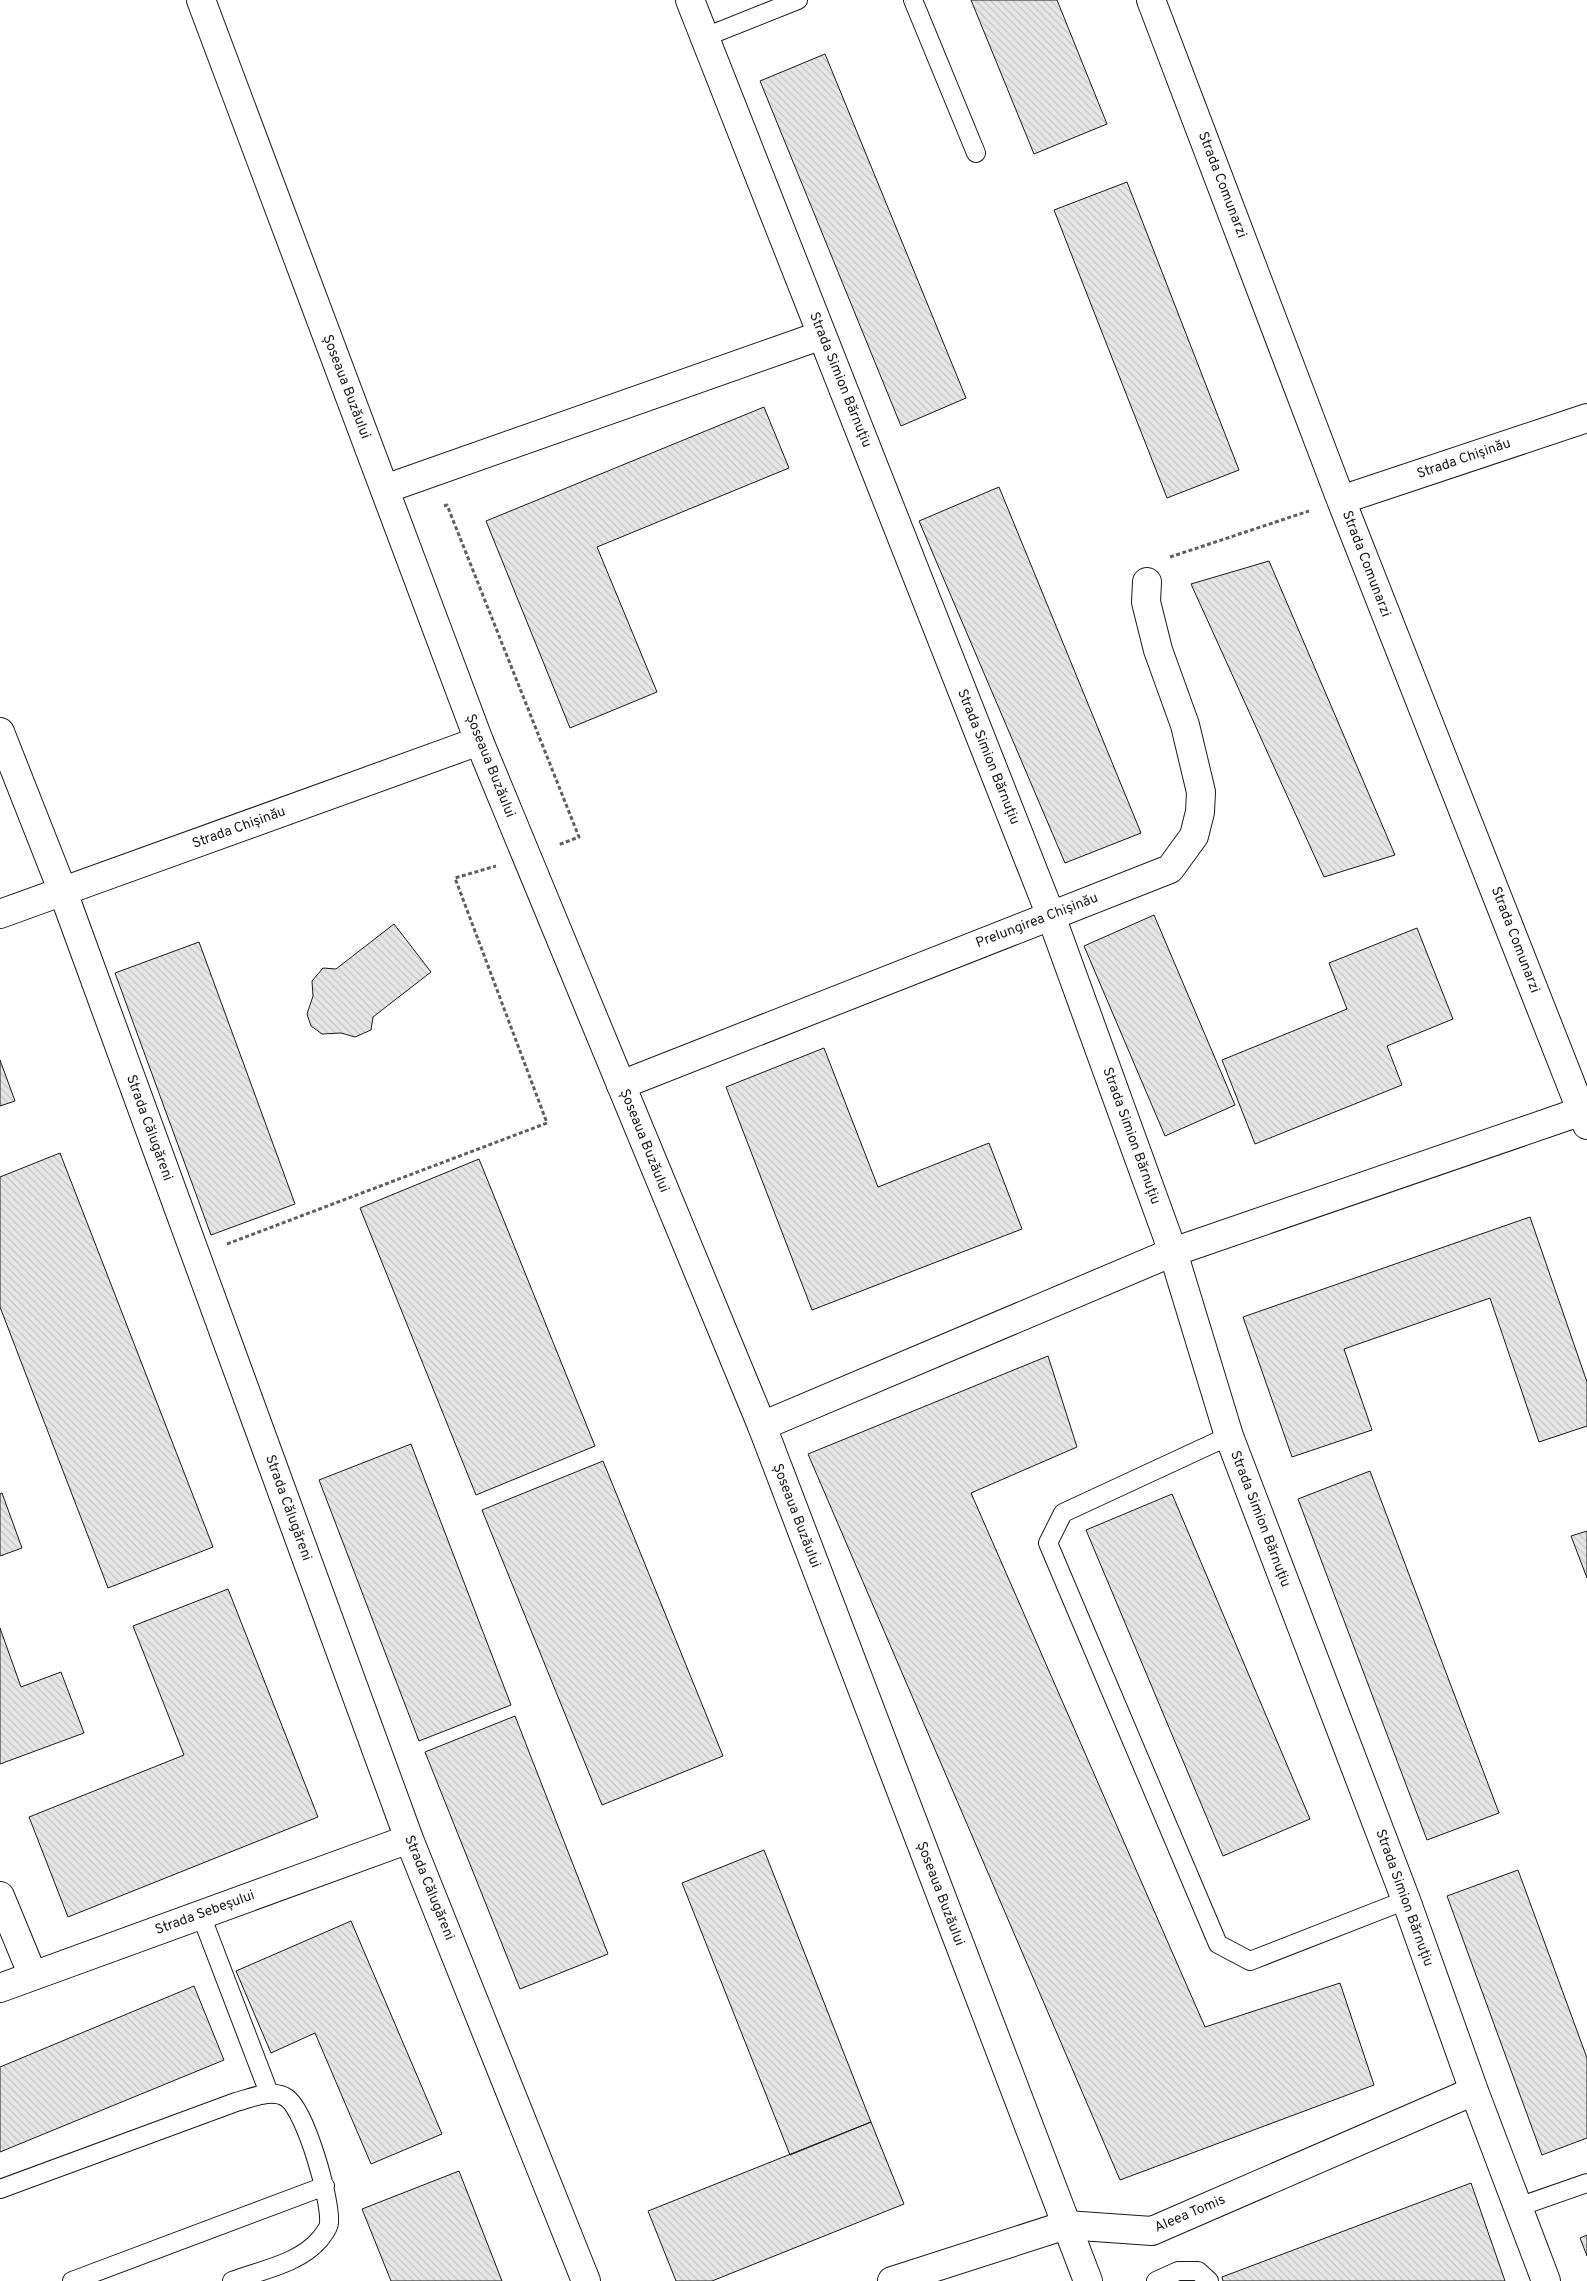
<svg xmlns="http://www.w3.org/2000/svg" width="1587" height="2281" viewBox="0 0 1587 2281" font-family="Overpass,sans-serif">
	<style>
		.building { fill: url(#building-back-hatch); stroke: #1a1a1a }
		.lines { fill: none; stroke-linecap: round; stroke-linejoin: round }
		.service-casing { stroke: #1a1a1a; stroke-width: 20 }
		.minor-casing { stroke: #1a1a1a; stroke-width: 30 }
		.primary-casing { stroke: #1a1a1a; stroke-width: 30 }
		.path { stroke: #5f5f5f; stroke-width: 3; stroke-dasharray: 4 2.5; stroke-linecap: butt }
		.service { stroke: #fff; stroke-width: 18 }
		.minor { stroke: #fff; stroke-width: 28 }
		.primary { stroke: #fff; stroke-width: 28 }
		.labels { text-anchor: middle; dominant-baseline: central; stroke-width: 4; stroke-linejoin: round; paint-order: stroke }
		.street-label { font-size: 14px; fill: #1a1a1a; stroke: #fff }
	</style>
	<defs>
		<pattern id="building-back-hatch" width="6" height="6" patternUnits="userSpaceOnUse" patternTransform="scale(1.25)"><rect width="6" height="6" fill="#e6e6e6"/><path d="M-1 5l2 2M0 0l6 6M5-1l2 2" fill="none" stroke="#c5c5c5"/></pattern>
	</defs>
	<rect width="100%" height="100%" fill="#fff"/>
	<path class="building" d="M971 0H1057L1107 124 1034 154Z
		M825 54 966 398 901 426 760 81Z
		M1127 182 1239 470 1167 498 1054 210Z
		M764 407 789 468 597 547 657 692 570 728 486 521Z
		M999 487 1141 833 1065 863 919 521Z
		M1269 561 1395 855 1324 877 1191 584Z
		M1154 915 1235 1105 1165 1136 1084 946Z
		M394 924 431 972 373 1017 371 1030 355 1037 341 1033 322 1034 311 1026 307 1014 313 996 312 981 323 968 336 969Z
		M1417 928 1453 1019 1387 1046 1402 1085 1255 1144 1222 1060 1347 1009 1329 963Z
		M199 942 295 1204 211 1235 115 973Z
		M824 1048 878 1187 989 1143 1022 1229 812 1310 726 1087Z
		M0 1060 15 1101 0 1106Z
		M60 1153 213 1547 108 1588 0 1307V1177Z
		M479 1159 595 1446 476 1495 360 1208Z
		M1530 1217 1587 1382V1426L1539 1442 1490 1298 1344 1349 1372 1430 1292 1457 1243 1317Z
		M1048 1356 1077 1447 971 1493 1205 2027 1340 1983 1374 2085 1120 2180 808 1454Z
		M411 1444 511 1705 419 1741 319 1480Z
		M603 1461 723 1756 602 1805 482 1510Z
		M1370 1471 1499 1813 1427 1840 1298 1499Z
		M2 1493 22 1548 0 1556V1494Z
		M1172 1494 1310 1819 1223 1856 1086 1530Z
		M1587 1531V1578L1571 1536Z
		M228 1589 318 1817 68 1917 29 1817 184 1755 133 1626Z
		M0 1628 21 1687 61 1672 84 1733 0 1764Z
		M515 1716 608 1954 520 1989 425 1752Z
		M764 1850 871 2122 790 2155 682 1883Z
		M1518 1870 1587 2058V2138L1542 2155 1447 1896Z
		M351 1921 442 2134 371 2164 315 2033 271 2053 236 1971Z
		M194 1986 224 2060 0 2152V2067Z
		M871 2122 904 2204 712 2281H676L648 2211Z
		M459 2171 502 2281H391L362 2209Z
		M1471 2183 1505 2281H1223L1222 2277Z
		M1587 2235V2256L1580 2238Z"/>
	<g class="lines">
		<g class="service-casing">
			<path id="service" d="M913 0 976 153
				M705 37 798 0
				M1229 1436 1063 1513 1048 1543 1218 1944 1250 1961 1406 1900
				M201 1915 269 2093
				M0 2189 236 2102C251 2098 273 2088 287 2098 306 2112 331 2200 329 2223 329 2228 323 2235 320 2239 299 2264 261 2270 232 2281
				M1518 2207 1587 2183
				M72 2281 325 2186
				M1156 2281 1178 2271H1198L1209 2281"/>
		</g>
		<g class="minor-casing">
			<path id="minor" d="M690 0 1051 916 1173 1252 1229 1436 1406 1900 1474 2091 1546 2281
				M1151 0 1341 500 1587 1125
				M385 489 822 335
				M1341 500 1587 418
				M0 732 63 892 409 1839 586 2281
				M0 914 479 741
				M621 1085 1170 869 1194 836 1200 812 1201 792 1185 725 1158 650 1146 602 1147 582
				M762 1426 1173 1252 1582 1111
				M0 1896 33 1976
				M0 1988 409 1839
				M892 2281 1066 2225 1152 2231 1474 2091"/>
		</g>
		<g class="primary-casing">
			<path id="primary" d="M201 0 479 741 762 1426 1088 2281"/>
		</g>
		<path class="path" d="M444 506 447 505 579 837 558 845
			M1170 557 1309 511
			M227 1244 547 1123 455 878 496 866"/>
		<use href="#service" class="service"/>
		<use href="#minor" class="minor"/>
		<use href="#primary" class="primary"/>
	</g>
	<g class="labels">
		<g class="street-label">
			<text transform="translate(1222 185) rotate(69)">Strada Comunarzi</text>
			<text transform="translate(840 380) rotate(68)">Strada Simion Bărnuțiu</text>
			<text transform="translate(346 387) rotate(69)">Șoseaua Buzăului</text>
			<text transform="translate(1464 459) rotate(-19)">Strada Chișinău</text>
			<text transform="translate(1366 564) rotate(69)">Strada Comunarzi</text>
			<text transform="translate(988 757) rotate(68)">Strada Simion Bărnuțiu</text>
			<text transform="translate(490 766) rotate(68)">Șoseaua Buzăului</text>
			<text transform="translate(239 828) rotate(-20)">Strada Chișinău</text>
			<text transform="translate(1037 921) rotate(-21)">Prelungirea Chișinău</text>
			<text transform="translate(1515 940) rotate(69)">Strada Comunarzi</text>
			<text transform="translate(149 1128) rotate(70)">Strada Călugăreni</text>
			<text transform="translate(1131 1136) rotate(70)">Strada Simion Bărnuțiu</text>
			<text transform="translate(644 1141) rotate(68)">Șoseaua Buzăului</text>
			<text transform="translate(288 1508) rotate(70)">Strada Călugăreni</text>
			<text transform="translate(796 1516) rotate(69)">Șoseaua Buzăului</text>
			<text transform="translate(1260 1519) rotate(69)">Strada Simion Bărnuțiu</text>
			<text transform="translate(429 1888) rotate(68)">Strada Călugăreni</text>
			<text transform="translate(940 1894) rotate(69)">Șoseaua Buzăului</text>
			<text transform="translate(1404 1898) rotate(70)">Strada Simion Bărnuțiu</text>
			<text transform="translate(205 1913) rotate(-20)">Strada Sebeșului</text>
			<text transform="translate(1190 2214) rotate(-23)">Aleea Tomis</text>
		</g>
	</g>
</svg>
